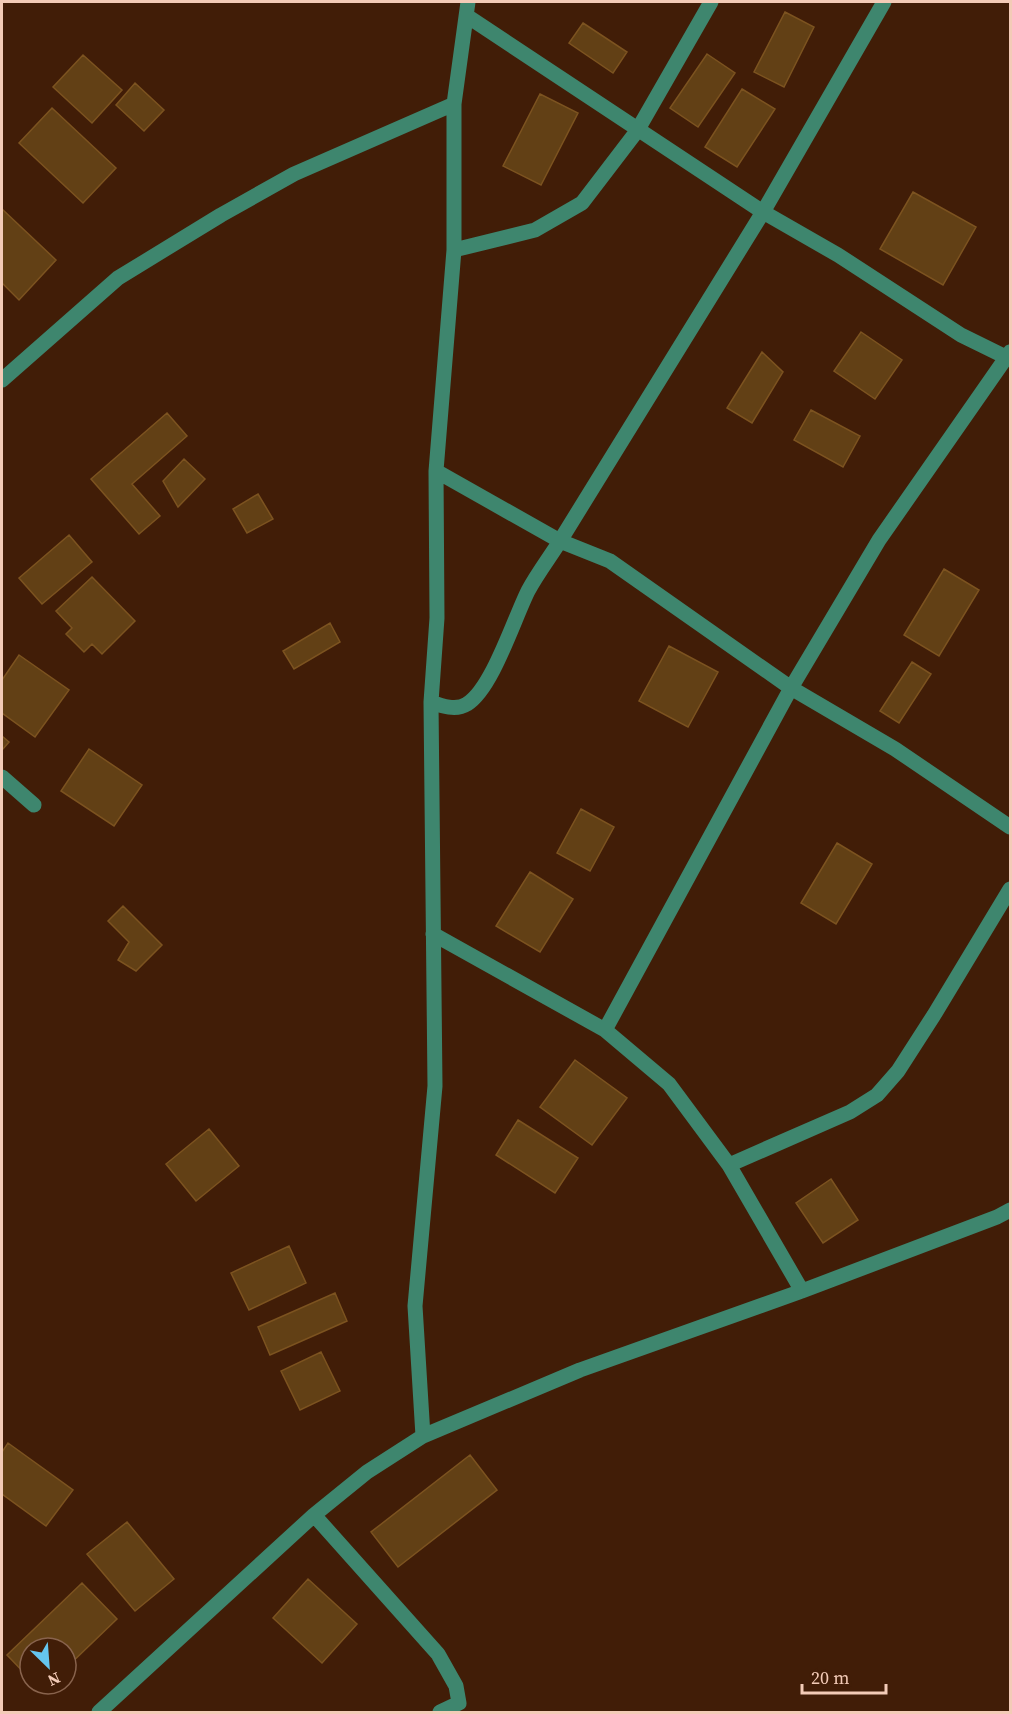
<svg xmlns="http://www.w3.org/2000/svg" width="1012" height="1714" viewBox="0 0 1012 1714" font-family="'Source Serif 4',serif">
	<style>
		.building { fill: #624015; stroke: #7c5320; stroke-width: 1.5 }
		.lines { fill: none; stroke-linecap: round; stroke-linejoin: round }
		.minor { stroke: #3e866e; stroke-width: 15 }
	</style>
	<rect width="100%" height="100%" fill="#411d07"/>
	<path class="building" d="M785 12 814 27 784 87 754 72Z
		M583 23 627 52 613 73 569 43Z
		M707 54 735 73 698 127 670 108Z
		M83 55 122 90 92 123 53 87Z
		M135 83 164 110 144 131 116 105Z
		M742 89 775 109 737 167 705 147Z
		M540 94 578 113 541 185 503 166Z
		M52 108 116 168 83 203 19 143Z
		M913 192 976 227 943 285 880 249Z
		M2 209 56 260 19 300 2 283Z
		M861 332 902 360 875 399 834 371Z
		M762 352 783 372 752 423 727 408Z
		M811 410 860 436 843 467 794 440Z
		M167 413 187 436 132 484 160 516 139 534 91 479Z
		M184 459 205 479 178 507 163 481Z
		M258 494 273 519 247 533 233 509Z
		M69 535 92 562 42 604 19 578Z
		M944 569 979 590 939 656 904 635Z
		M92 577 135 621 102 654 92 644 84 652 66 634 72 628 56 611Z
		M330 623 340 642 294 669 283 651Z
		M669 646 718 672 688 727 639 701Z
		M19 655 69 690 35 737 2 713V680Z
		M912 662 931 674 899 723 880 711Z
		M2 736 9 742 2 750Z
		M89 749 142 785 114 826 61 791Z
		M581 809 614 827 590 871 557 853Z
		M837 843 872 864 836 924 801 903Z
		M530 872 573 899 540 952 496 926Z
		M123 906 162 945 136 971 118 960 129 942 108 921Z
		M575 1060 627 1098 592 1145 540 1107Z
		M518 1120 578 1158 555 1193 496 1155Z
		M209 1129 239 1166 196 1201 166 1164Z
		M831 1179 858 1220 823 1243 796 1203Z
		M289 1246 306 1283 249 1310 231 1273Z
		M335 1293 347 1321 270 1355 258 1327Z
		M321 1352 340 1391 300 1410 281 1371Z
		M8 1443 73 1490 46 1526 2 1494V1452Z
		M470 1455 497 1490 398 1567 371 1532Z
		M127 1522 174 1579 135 1611 87 1554Z
		M308 1579 357 1624 322 1663 273 1618Z
		M82 1583 117 1619 66 1668V1648H30V1679L7 1655Z
		M35 1684H49L41 1691Z"/>
	<g class="lines">
		<path class="minor" d="M467 16 763 212 838 255 961 335 1010 359
			M454 250 535 230 582 203 637 131 711 2
			M2 380 118 278 221 215 294 174 454 104
			M436 471 560 541 610 561 791 688 895 749 1010 827
			M431 702C442 706 456 711 467 704 492 689 514 619 528 591 537 574 550 557 560 541L763 212 884 2
			M2 777 34 805
			M433 934 605 1030 669 1084 729 1165 802 1291
			M605 1030 791 688 879 540 1010 352
			M729 1165 850 1112 877 1095 898 1071 934 1015 1010 889
			M423 1436 415 1306 435 1086 431 702 437 618 436 471 454 250V104L468 2
			M314 1515 438 1654 456 1686 459 1703 440 1712
			M99 1712 314 1515 367 1472 423 1436 580 1370 802 1291 997 1217 1010 1210"/>
	</g>
	<rect width="1012" height="1714" fill="none" stroke="#f3cbb7" stroke-width="6"/>
	<g transform="translate(48 1666) rotate(155)"><circle r="28" fill="#411d07" stroke="#88634d" stroke-width="1.5"/>
	<path d="M0-4.5L10 22L0 15L-10 22Z" fill="#65c5ee"/>
	<text y="-9" font-size="16" font-weight="bold" text-anchor="middle" fill="#f3cbb7">N</text>
	</g>
	<path d="M802 1684v9h84v-9" fill="none" stroke="#f3cbb7" stroke-width="3"/>
	<text x="811" y="1684" font-size="18" fill="#f3cbb7" stroke="#411d07" stroke-width="4.5" paint-order="stroke">20 m</text>
</svg>
